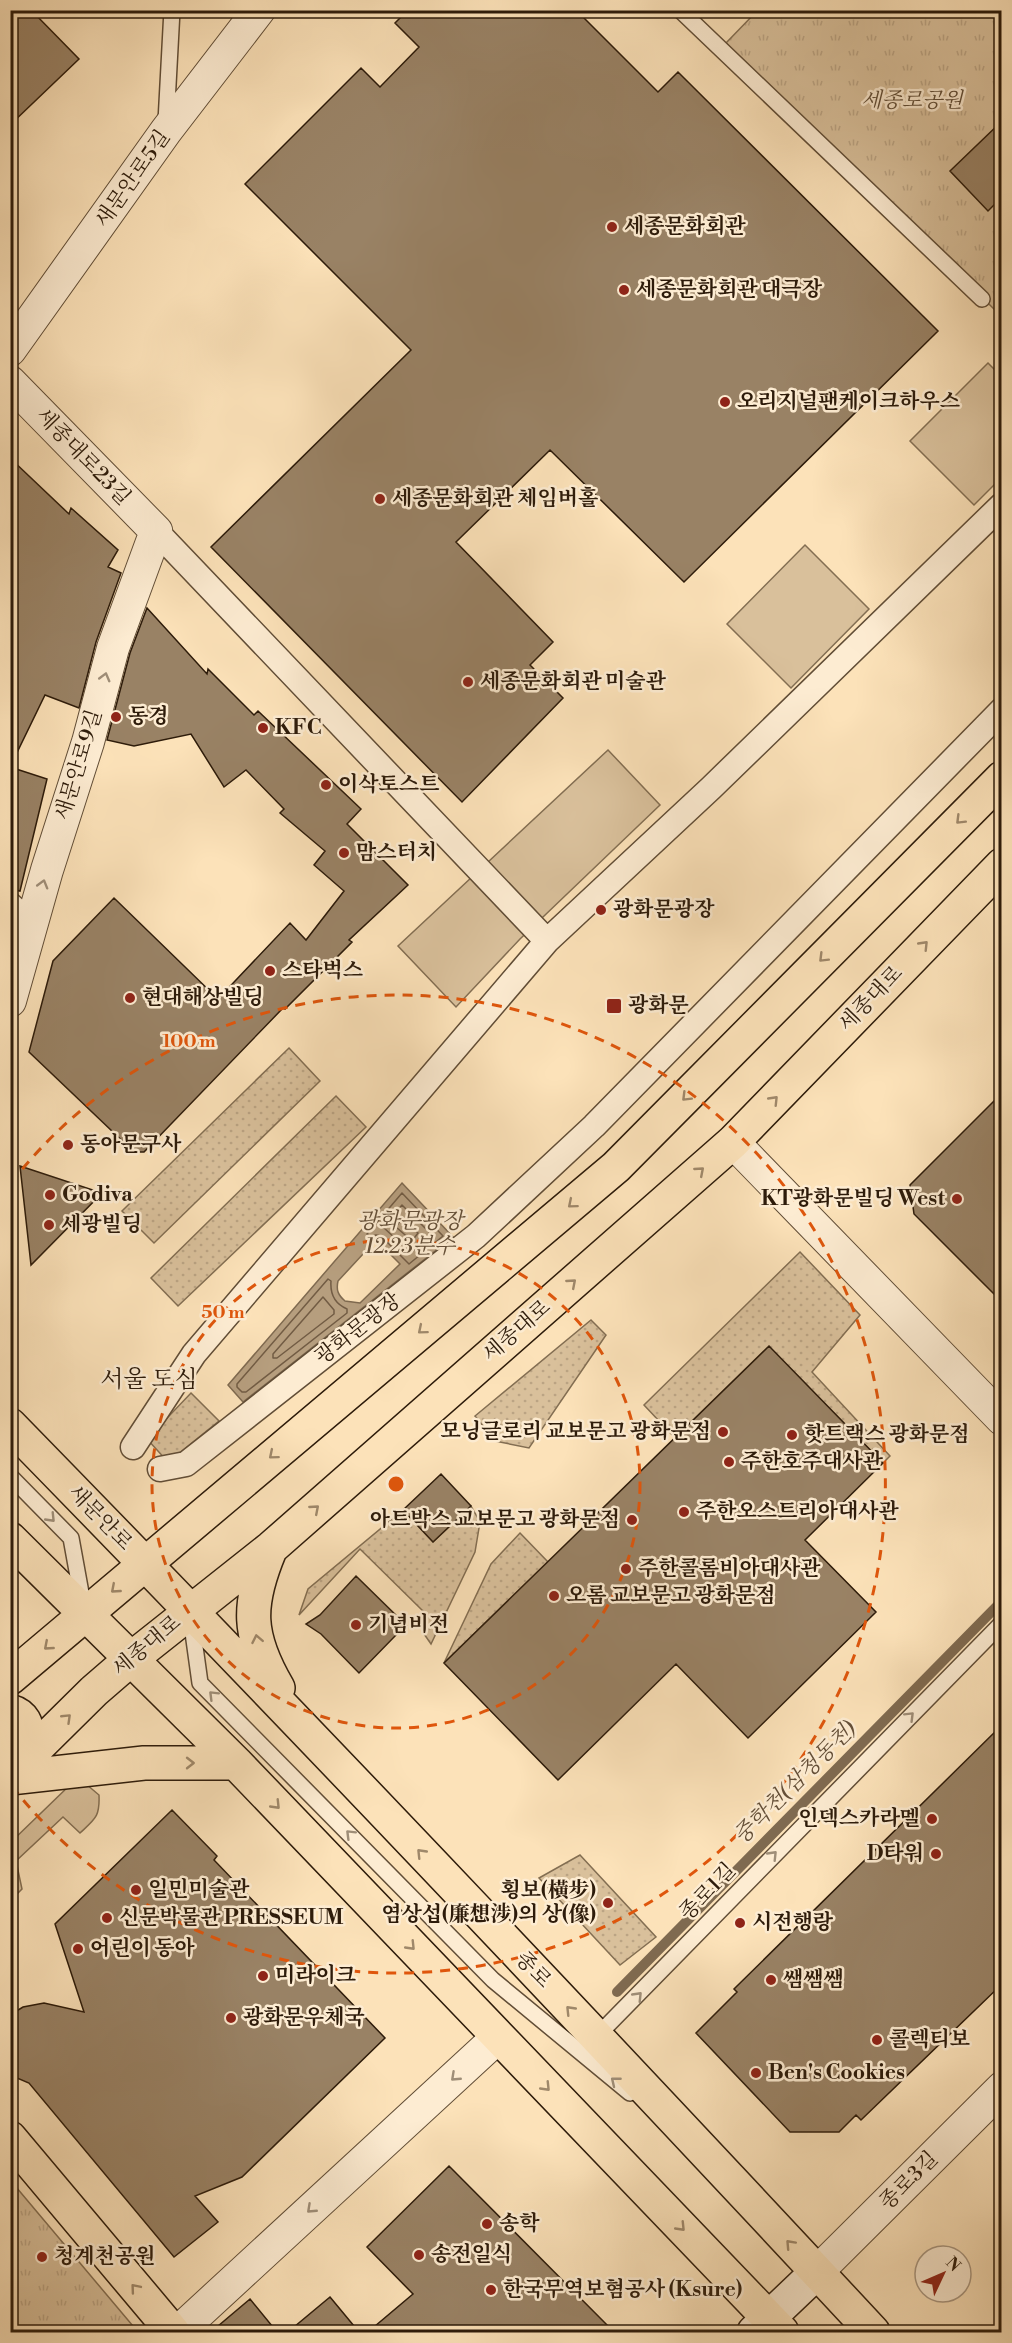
<svg xmlns="http://www.w3.org/2000/svg" width="1012" height="2343" viewBox="0 0 1012 2343" font-family="'Libre Bodoni','Noto Serif KR',serif">
	<style>
		.grass { fill: url(#grass-dots); stroke: #836e52; stroke-width: 1.5 }
		.park { fill: url(#park-tufts); stroke: #836e52; stroke-width: 1.5 }
		.garden { fill: #d9c09b; stroke: #836e52; stroke-width: 1.5 }
		.water { fill: #b69e7e; stroke: #7f6a50; stroke-width: 1.5; fill-rule: evenodd }
		.lines { fill: none; stroke-linecap: round; stroke-linejoin: round }
		.shore { stroke: #725c44; stroke-width: 1.5 }
		.stream { stroke: #7f6a50; stroke-width: 10 }
		.building { fill: #998265; stroke: #2d1b0a; stroke-width: 1.5 }
		.service-casing { stroke: #614d36; stroke-width: 18 }
		.pedestrian-casing { stroke: #614d36; stroke-width: 27 }
		.minor-casing { stroke: #614d36; stroke-width: 34 }
		.secondary-casing { stroke: #2d1b0a; stroke-width: 36 }
		.primary-casing { stroke: #2d1b0a; stroke-width: 36 }
		.service { stroke: #fdecd2; stroke-width: 15 }
		.pedestrian { stroke: #fdecd2; stroke-width: 24 }
		.minor { stroke: #fdecd2; stroke-width: 32 }
		.secondary { stroke: #fdecd2; stroke-width: 33 }
		.primary { stroke: #fce2b9; stroke-width: 33 }
		.oneway { stroke: #9f8e78 }
		.oneway2 { stroke: #9f886a }
		.ring { fill: none; stroke: #df560c; stroke-width: 3; stroke-dasharray: 10 8 }
		.poi-dot { fill: #8f2418; stroke: #fdecd2; stroke-width: 2 }
		.labels { text-anchor: middle; dominant-baseline: central; stroke-width: 5; stroke-linejoin: round; paint-order: stroke }
		.park-label { font-size: 21px; font-style: italic; fill: #614d36; stroke: #fdecd2 }
		.street-label { font-size: 21px; fill: #2d1b0a; stroke: #fdecd2 }
		.poi-label { font-size: 21px; font-weight: bold; fill: #2d1b0a; stroke: #fdecd2; text-anchor: start }
		.water-label { font-size: 22px; font-style: italic; fill: #644f38; stroke: #fdecd2 }
		.quarter-label { font-size: 24px; fill: #2d1b0a; stroke: #fdecd2 }
		.centre { fill: #df560c; stroke: #fdecd2; stroke-width: 3 }
		.ring-label { font-size: 18px; text-anchor: middle; font-weight: bold; fill: #df560c; stroke: #fdecd2; stroke-width: 5; stroke-linejoin: round; paint-order: stroke }
	</style>
	<defs>
		<pattern id="grass-dots" width="8" height="8" patternUnits="userSpaceOnUse" patternTransform="scale(1.5)"><rect width="8" height="8" fill="#d9c09b"/><path d="M2 2h.1M6 6h.1" fill="none" stroke="#bba484" stroke-width="1.8" stroke-linecap="round"/></pattern>
		<pattern id="park-tufts" width="24" height="20" patternUnits="userSpaceOnUse" patternTransform="scale(1.5)"><rect width="24" height="20" fill="#d9c09b"/><path d="M3 7l-1-3M5 7V3M7 7l1-3M15 17l-1-3M17 17v-4M19 17l1-3" fill="none" stroke="#bba484"/></pattern>
	</defs>
	<rect width="100%" height="100%" fill="#fce2b9"/>
	<filter id="stains"><feTurbulence type="fractalNoise" baseFrequency=".00333" numOctaves="4"/><feColorMatrix values="0 0 0 0 .2 0 0 0 0 .09 0 0 0 0 .02 0 0 0 .5 -.17"/></filter>
	<radialGradient id="worn" r=".72"><stop offset=".6" stop-color="#630" stop-opacity="0"/><stop offset="1" stop-color="#630" stop-opacity=".3"/></radialGradient>
	<path class="grass" d="M289 1048 320 1081 154 1243 122 1211Z
		M336 1096 366 1127 178 1306 151 1278Z
		M800 1252 860 1315 812 1372 890 1456 883 1463 769 1347 675 1438 644 1405Z
		M591 1320 606 1335 529 1448 495 1441 475 1416Z
		M191 1393 219 1421 168 1462 147 1439Z
		M471 1506 480 1522 475 1552 431 1644 422 1631 425 1613 360 1549 299 1615 308 1589 403 1510 433 1542Z
		M520 1533 548 1562 444 1663 491 1564Z
		M580 1855 656 1937 620 1965 539 1878Z"/>
	<path class="park" d="M757 11H1001V316L726 43Z
		M10 2181H11L138 2332H11Z"/>
	<path class="garden" d="M988 363 1001 376V478L974 505 910 441Z
		M805 545 869 609 791 688 727 624Z
		M608 750 660 805 520 939 456 1007 398 946Z
		M86 1784 99 1795C100 1817 95 1819 80 1833L63 1817 16 1861 22 1889 11 1900V1842L70 1785Z"/>
	<path class="water" d="M402 1183 453 1237 243 1402 228 1385ZM376 1240 400 1264 360 1303 345 1301C338 1295 336 1290 338 1281Z"/>
	<g class="lines">
		<path class="shore" d="M402 1193 443 1236 409 1264 381 1236 376 1235 370 1237 367 1234Z
			M402 1205 432 1235 411 1253 383 1227Z
			M402 1218 418 1233 412 1241 396 1227Z
			M328 1279 331 1281C330 1294 335 1304 347 1309V1313L246 1392H242L237 1387V1384Z
			M323 1297 334 1310V1314L277 1358H273V1354Z"/>
		<path class="stream" d="M617 1992 1002 1601"/>
	</g>
	<path class="building" d="M10 10H31L79 59 10 125Z
		M408 10H576L658 92 678 72 938 331 684 582 550 450 456 542 553 642 530 665 563 698 462 802 211 547 411 350 245 184 361 68 380 87 419 47 395 23Z
		M1002 121V197L988 211 950 171Z
		M10 458 69 514 71 508 118 550 108 567 121 573 96 642 79 708 45 695 10 767Z
		M147 608 207 674 208 669 254 715 258 711 361 809 347 824 408 885 349 940 352 942 285 1009 283 1008 144 1152H134L29 1052 53 961 114 898 218 999 290 923 306 940 344 891 314 865 325 851 280 813 284 809 246 770 224 787 191 734 134 746 107 740 130 653Z
		M10 767 47 779 20 891 10 889Z
		M1002 1093V1302L914 1214 910 1185Z
		M20 1166 102 1193 31 1265Z
		M769 1346 883 1463 805 1540 876 1612 748 1738 676 1664 558 1780 444 1663Z
		M441 1474 471 1506 433 1542 403 1510Z
		M356 1576 407 1626 396 1635 359 1673 321 1634 306 1624 320 1615Z
		M1002 1725V1984L861 2120 856 2115 839 2132H790L696 2033 737 1992 734 1989Z
		M172 1810 217 1856 214 1860 385 2038 242 2177 195 2196 218 2222 174 2257 29 2083 10 2075V2015L23 2007 44 2003 84 2012 55 1924Z
		M449 2166 614 2332H368L413 2294 367 2247Z
		M330 2297 359 2332H288Z
		M250 2299 277 2332H211Z"/>
	<g class="lines">
		<g class="service-casing">
			<path id="service" d="M680 10 982 299
				M166 122 172 10
				M10 899 33 919
				M10 1476 71 1538 83 1604
				M191 1618 200 1683 493 1980 630 2093
				M596 2037 1002 1623"/>
		</g>
		<g class="pedestrian-casing">
			<path id="pedestrian" d="M156 531 547 941
				M133 1447 194 1354 547 941 711 788 1002 505
				M160 1469 186 1464 476 1236 594 1126 1002 710"/>
		</g>
		<g class="minor-casing">
			<path id="minor" d="M10 350 166 131 259 10
				M10 382 156 531 113 648 88 742 47 870 10 1001
				M733 1142 1002 1419
				M817 2272 1002 2088
				M178 2332 498 2037"/>
		</g>
		<g class="secondary-casing">
			<path id="secondary" d="M754 2332 817 2272"/>
		</g>
		<g class="primary-casing">
			<path id="primary" d="M10 1425C302 1724 589 2027 873 2332
				M10 1539 236 1763 782 2332
				M270 1550C247 1605 247 1635 278 1688
				M10 1678 616 1167 1002 778
				M10 1711C38 1719 24 1750 13 1767
				M10 1774 94 1691 131 1659 271 1548 733 1142 1002 865
				M10 1778 144 1763H236
				M10 2138 173 2332"/>
		</g>
		<use href="#service" class="service"/>
		<use href="#pedestrian" class="pedestrian"/>
		<use href="#minor" class="minor"/>
		<use href="#secondary" class="secondary"/>
		<use href="#primary" class="primary"/>
	</g>
	<defs><path id="oneway-chevron" d="M-2-3.5L2.5 0L-2 3.5" fill="none" stroke-width="1.6" stroke-linecap="round" stroke-linejoin="round" transform="scale(1.5)"/></defs>
	<g class="oneway">
		<use href="#oneway-chevron" transform="translate(105 677) rotate(-75)"/>
		<use href="#oneway-chevron" transform="translate(43 884) rotate(-74)"/>
		<use href="#oneway-chevron" transform="translate(51 1518) rotate(46)"/>
		<use href="#oneway-chevron" transform="translate(213 1695) rotate(-135)"/>
		<use href="#oneway-chevron" transform="translate(910 1716) rotate(-45)"/>
		<use href="#oneway-chevron" transform="translate(350 1834) rotate(-135)"/>
		<use href="#oneway-chevron" transform="translate(773 1855) rotate(-46)"/>
		<use href="#oneway-chevron" transform="translate(638 1996) rotate(-46)"/>
		<use href="#oneway-chevron" transform="translate(455 2077) rotate(137)"/>
		<use href="#oneway-chevron" transform="translate(615 2081) rotate(-141)"/>
		<use href="#oneway-chevron" transform="translate(311 2209) rotate(137)"/>
	</g>
	<g class="oneway2">
		<use href="#oneway-chevron" transform="translate(960 820) rotate(135)"/>
		<use href="#oneway-chevron" transform="translate(924 945) rotate(-46)"/>
		<use href="#oneway-chevron" transform="translate(823 958) rotate(135)"/>
		<use href="#oneway-chevron" transform="translate(686 1097) rotate(135)"/>
		<use href="#oneway-chevron" transform="translate(774 1100) rotate(-46)"/>
		<use href="#oneway-chevron" transform="translate(700 1171) rotate(-41)"/>
		<use href="#oneway-chevron" transform="translate(572 1204) rotate(140)"/>
		<use href="#oneway-chevron" transform="translate(572 1283) rotate(-41)"/>
		<use href="#oneway-chevron" transform="translate(422 1330) rotate(140)"/>
		<use href="#oneway-chevron" transform="translate(273 1455) rotate(140)"/>
		<use href="#oneway-chevron" transform="translate(315 1509) rotate(-41)"/>
		<use href="#oneway-chevron" transform="translate(115 1589) rotate(139)"/>
		<use href="#oneway-chevron" transform="translate(257 1639) rotate(-101)"/>
		<use href="#oneway-chevron" transform="translate(48 1646) rotate(139)"/>
		<use href="#oneway-chevron" transform="translate(67 1718) rotate(-44)"/>
		<use href="#oneway-chevron" transform="translate(190 1763)"/>
		<use href="#oneway-chevron" transform="translate(276 1805) rotate(46)"/>
		<use href="#oneway-chevron" transform="translate(421 1853) rotate(-134)"/>
		<use href="#oneway-chevron" transform="translate(411 1946) rotate(46)"/>
		<use href="#oneway-chevron" transform="translate(570 2010) rotate(-134)"/>
		<use href="#oneway-chevron" transform="translate(546 2087) rotate(46)"/>
		<use href="#oneway-chevron" transform="translate(681 2227) rotate(46)"/>
		<use href="#oneway-chevron" transform="translate(790 2244) rotate(-133)"/>
		<use href="#oneway-chevron" transform="translate(135 2288) rotate(-130)"/>
	</g>
	<g class="ring">
		<circle cx="396" cy="1484" r="244"/>
		<path d="M11 1183A489 489 0 1 1 11 1785"/>
	</g>
	<g class="poi-dot">
		<circle cx="612" cy="227" r="6"/>
		<circle cx="624" cy="290" r="6"/>
		<circle cx="725" cy="402" r="6"/>
		<circle cx="380" cy="499" r="6"/>
		<circle cx="468" cy="682" r="6"/>
		<circle cx="116" cy="717" r="6"/>
		<circle cx="263" cy="728" r="6"/>
		<circle cx="326" cy="785" r="6"/>
		<circle cx="344" cy="853" r="6"/>
		<circle cx="601" cy="910" r="6"/>
		<circle cx="270" cy="971" r="6"/>
		<circle cx="130" cy="998" r="6"/>
		<rect x="606" y="998" width="16" height="16" rx="3"/>
		<circle cx="68" cy="1145" r="6"/>
		<circle cx="50" cy="1195" r="6"/>
		<circle cx="957" cy="1199" r="6"/>
		<circle cx="49" cy="1225" r="6"/>
		<circle cx="723" cy="1432" r="6"/>
		<circle cx="792" cy="1435" r="6"/>
		<circle cx="729" cy="1462" r="6"/>
		<circle cx="684" cy="1512" r="6"/>
		<circle cx="632" cy="1520" r="6"/>
		<circle cx="626" cy="1569" r="6"/>
		<circle cx="554" cy="1596" r="6"/>
		<circle cx="356" cy="1625" r="6"/>
		<circle cx="932" cy="1819" r="6"/>
		<circle cx="936" cy="1854" r="6"/>
		<circle cx="136" cy="1890" r="6"/>
		<circle cx="608" cy="1903" r="6"/>
		<circle cx="107" cy="1918" r="6"/>
		<circle cx="740" cy="1923" r="6"/>
		<circle cx="78" cy="1949" r="6"/>
		<circle cx="263" cy="1976" r="6"/>
		<circle cx="771" cy="1980" r="6"/>
		<circle cx="231" cy="2018" r="6"/>
		<circle cx="877" cy="2040" r="6"/>
		<circle cx="756" cy="2073" r="6"/>
		<circle cx="487" cy="2224" r="6"/>
		<circle cx="419" cy="2255" r="6"/>
		<circle cx="42" cy="2257" r="6"/>
		<circle cx="491" cy="2290" r="6"/>
	</g>
	<g class="labels">
		<g class="park-label">
			<text x="912" y="101">세종로공원</text>
		</g>
		<g class="street-label">
			<text transform="translate(133 179) rotate(-55)">새문안로5길</text>
			<text transform="translate(83 457) rotate(46)">세종대로23길</text>
			<text transform="translate(79 765) rotate(-73)">새문안로9길</text>
			<text transform="translate(871 999) rotate(-46)">세종대로</text>
			<text transform="translate(358 1329) rotate(-38)">광화문광장</text>
			<text transform="translate(517 1331) rotate(-41)">세종대로</text>
			<text transform="translate(100 1518) rotate(46)">새문안로</text>
			<text transform="translate(147 1646) rotate(-40)">세종대로</text>
			<text transform="translate(708 1892) rotate(-46)">종로1길</text>
			<text transform="translate(533 1970) rotate(46)">종로</text>
			<text transform="translate(909 2181) rotate(-45)">종로3길</text>
		</g>
		<g class="poi-label">
			<text x="624" y="227">세종문화회관</text>
			<text x="636" y="290">세종문화회관 대극장</text>
			<text x="737" y="402">오리지널팬케이크하우스</text>
			<text x="392" y="499">세종문화회관 체임버홀</text>
			<text x="480" y="682">세종문화회관 미술관</text>
			<text x="128" y="717">동경</text>
			<text x="275" y="728">KFC</text>
			<text x="338" y="785">이삭토스트</text>
			<text x="356" y="853">맘스터치</text>
			<text x="613" y="910">광화문광장</text>
			<text x="282" y="971">스타벅스</text>
			<text x="142" y="998">현대해상빌딩</text>
			<text x="628" y="1006">광화문</text>
			<text x="80" y="1145">동아문구사</text>
			<text x="62" y="1195">Godiva</text>
			<text x="945" y="1199" text-anchor="end">KT광화문빌딩 West</text>
			<text x="61" y="1225">세광빌딩</text>
			<text x="711" y="1432" text-anchor="end">모닝글로리 교보문고 광화문점</text>
			<text x="804" y="1435">핫트랙스 광화문점</text>
			<text x="741" y="1462">주한호주대사관</text>
			<text x="696" y="1512">주한오스트리아대사관</text>
			<text x="620" y="1520" text-anchor="end">아트박스 교보문고 광화문점</text>
			<text x="638" y="1569">주한콜롬비아대사관</text>
			<text x="566" y="1596">오롬 교보문고 광화문점</text>
			<text x="368" y="1625">기념비전</text>
			<text x="920" y="1819" text-anchor="end">인덱스카라멜</text>
			<text x="924" y="1854" text-anchor="end">D타워</text>
			<text x="148" y="1890">일민미술관</text>
			<text x="596" y="1891" text-anchor="end">횡보(橫步)<tspan x="596" dy="24">염상섭(廉想涉)의 상(像)</tspan></text>
			<text x="119" y="1918">신문박물관 PRESSEUM</text>
			<text x="752" y="1923">시전행랑</text>
			<text x="90" y="1949">어린이 동아</text>
			<text x="275" y="1976">미라이크</text>
			<text x="783" y="1980">쌤쌤쌤</text>
			<text x="243" y="2018">광화문우체국</text>
			<text x="889" y="2040">콜렉티보</text>
			<text x="768" y="2073">Ben's Cookies</text>
			<text x="499" y="2224">송학</text>
			<text x="431" y="2255">송전일식</text>
			<text x="54" y="2257">청계천공원</text>
			<text x="503" y="2290">한국무역보혐공사 (Ksure)</text>
		</g>
		<g class="water-label">
			<text x="410" y="1221">광화문광장<tspan x="410" dy="25">12.23분수</tspan></text>
			<text transform="translate(795 1783) rotate(-45)">중학천(삼청동천)</text>
		</g>
		<g class="quarter-label">
			<text x="149" y="1380">서울 도심</text>
		</g>
	</g>
	<circle cx="396" cy="1484" r="9" class="centre"/>
	<g class="ring-label">
		<text x="189" y="1047">100 m</text>
		<text x="223" y="1318">50 m</text>
	</g>
	<rect width="1012" height="2343" fill="none" stroke="#fce2b9" stroke-width="36"/>
	<rect x="12" y="12" width="988" height="2319" fill="none" stroke="#2d1b0a" stroke-width="3"/>
	<rect x="18" y="18" width="976" height="2307" fill="none" stroke="#2d1b0a" stroke-width="1.5"/>
	<g transform="translate(943 2274) rotate(46)"><circle r="28" fill="#fdecd2" stroke="#aa9882" stroke-width="1.5"/>
	<path d="M0-4.5L10 22L0 15L-10 22Z" fill="#8f2418"/>
	<text y="-9" font-size="16" font-weight="bold" text-anchor="middle" fill="#2d1b0a">N</text>
	</g>
	<rect width="100%" height="100%" filter="url(#stains)"/>
	<rect width="100%" height="100%" fill="url(#worn)"/>
</svg>
